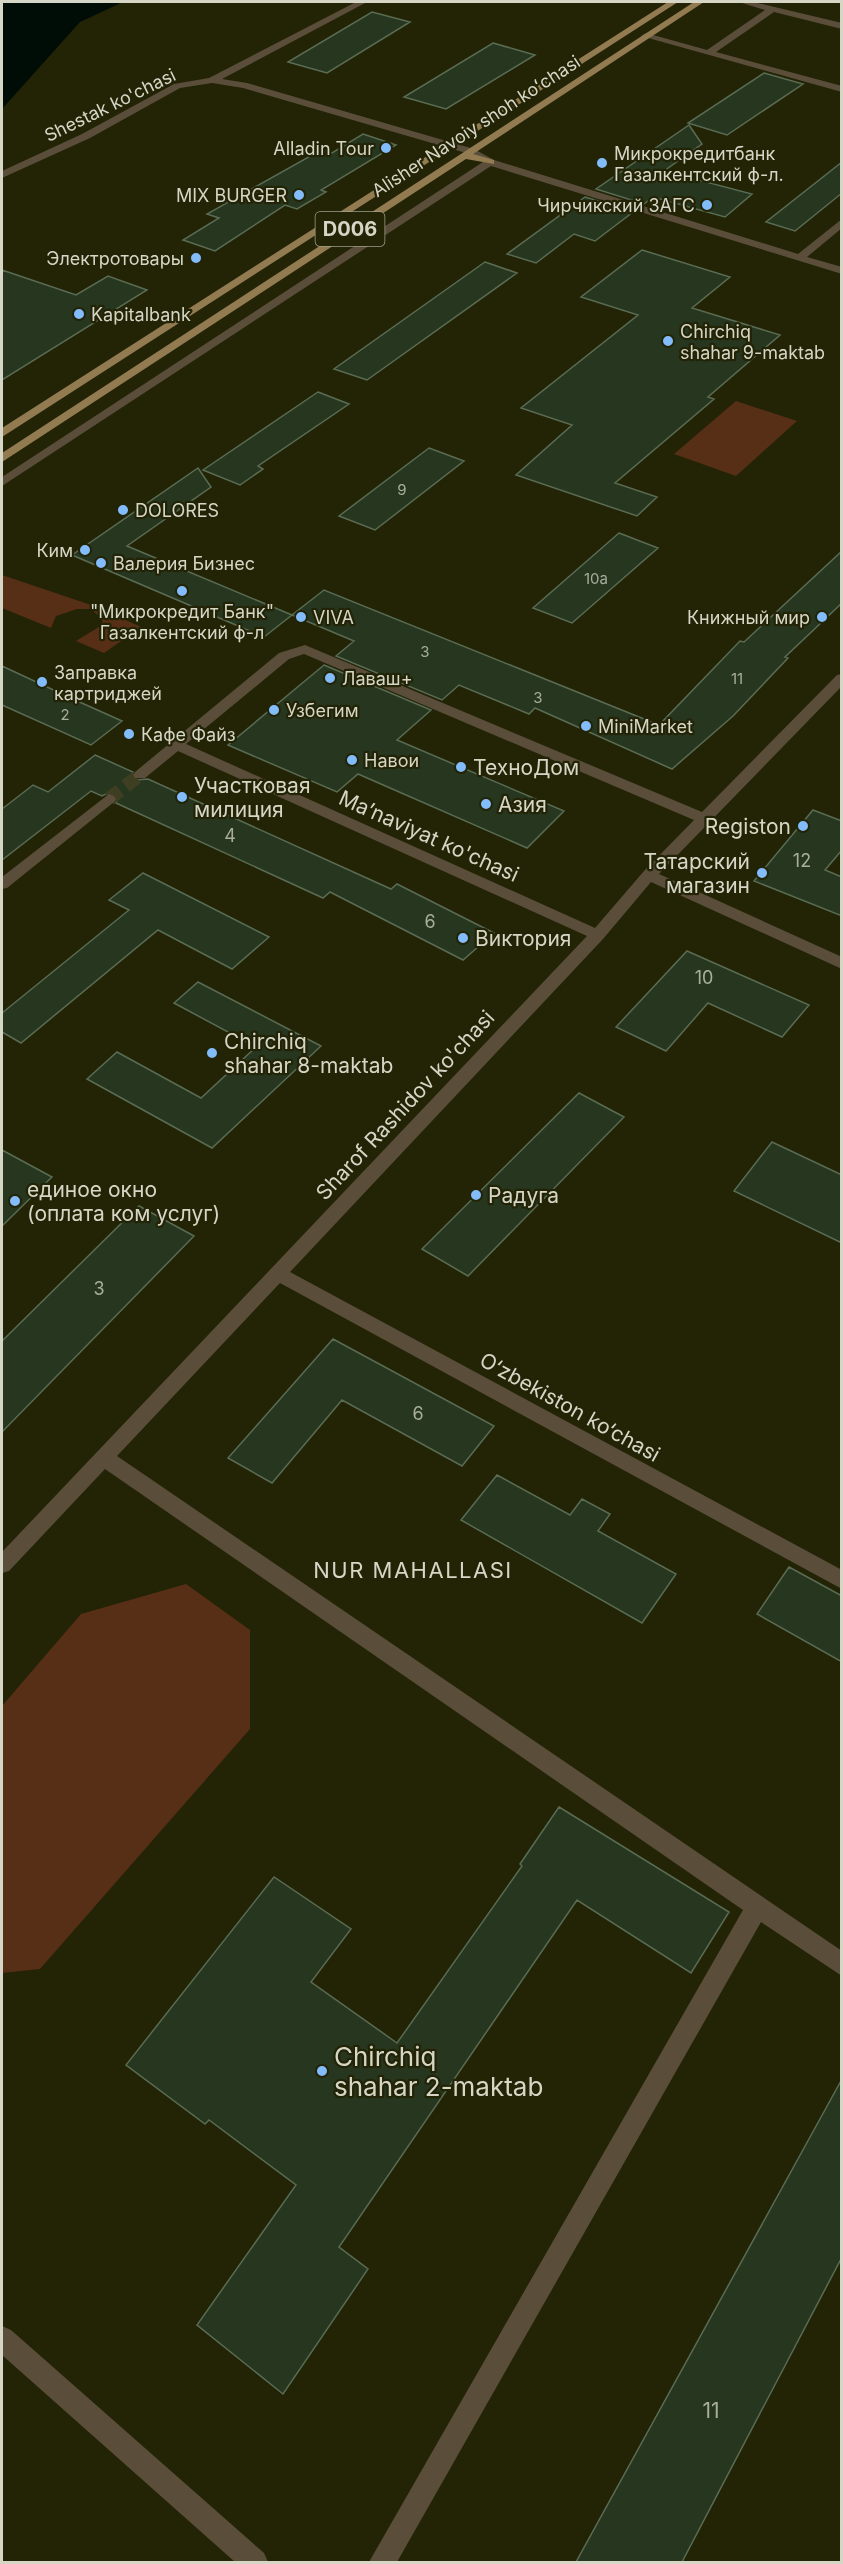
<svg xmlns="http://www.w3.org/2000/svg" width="843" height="2564" viewBox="0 0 843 2564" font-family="Inter,sans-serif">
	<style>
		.green { fill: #572f16 }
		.water { fill: #000c06 }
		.building { fill: #26361f; stroke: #5a6c53; stroke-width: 1.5 }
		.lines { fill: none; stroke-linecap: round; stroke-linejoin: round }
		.minor-tunnel { stroke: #3e3e23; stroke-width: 14; stroke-dasharray: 14 7; stroke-linecap: butt }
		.minor { fill: #5a4e3b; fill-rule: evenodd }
		.major { fill: #927a51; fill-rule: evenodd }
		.poi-dot { fill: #83bcfb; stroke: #232306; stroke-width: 2 }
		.labels { text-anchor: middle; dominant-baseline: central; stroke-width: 4.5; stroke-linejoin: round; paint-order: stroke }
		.far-number-label { font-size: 15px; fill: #a9ae9c }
		.far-street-label { font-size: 18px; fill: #d5d6c5; stroke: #232306 }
		.far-poi-label { font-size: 18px; fill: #d5d6c5; stroke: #232306; text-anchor: start }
		.number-label { font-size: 18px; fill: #a9ae9c }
		.shield { fill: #232306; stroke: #a0a08c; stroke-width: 1.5 }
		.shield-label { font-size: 20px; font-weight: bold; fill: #d5d6c5 }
		.poi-label { font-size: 21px; fill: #d5d6c5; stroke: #232306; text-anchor: start }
		.street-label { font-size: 21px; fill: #d5d6c5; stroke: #232306 }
		.near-number-label { font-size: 21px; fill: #a9ae9c }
		.neighbourhood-label { font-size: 22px; letter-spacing: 1.5px; fill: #d5d6c5; stroke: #232306 }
		.near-poi-label { font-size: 26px; fill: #d5d6c5; stroke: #232306; text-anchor: start }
	</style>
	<rect width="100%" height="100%" fill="#232306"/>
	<path class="green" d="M736 401 797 421 736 476 674 454Z
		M2 575 97 607 141 627 104 653 76 641 102 625V619L91 609H77L56 616 51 628 2 608Z
		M186 1584 250 1630V1729L40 1969 2 1973V1706L81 1614Z"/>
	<path class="water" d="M2 2H123L80 22 2 109Z"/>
	<path class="building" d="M372 12 410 22 327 73 288 62Z
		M493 43 535 55 446 109 404 97Z
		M764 73 803 84 727 135 688 123Z
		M689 125 702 144 664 171 752 194 725 217 653 197 644 204 596 189Z
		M363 134 396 145 321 190 326 192 297 209 285 205 215 251 183 240 219 218 207 214 321 150 332 153Z
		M842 162V193L795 231 766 222Z
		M585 197 633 212 595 241 574 234 536 263 507 254Z
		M642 250 730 277 692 308 780 335 708 397 714 399 615 483 657 497 637 516 516 475 572 425 521 408 638 315 581 297Z
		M485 262 517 273 367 380 334 369Z
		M2 270 76 295 108 276 147 290 2 380Z
		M318 392 349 404 258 466 263 469 240 485 203 470Z
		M429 448 464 461 375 530 339 516Z
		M198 468 211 487 127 546 292 615 264 637 72 555Z
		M619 533 658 548 572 623 533 608Z
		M842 551V603L785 657 788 658 733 716 672 769 535 708 529 714 459 685 442 700 336 656 354 641 292 615 324 590 659 725 740 641 744 642Z
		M324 665 431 710 397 740 564 811 527 848 358 774 337 792 228 745Z
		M2 666 75 700 122 721 91 745 2 705Z
		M95 755 133 772 131 776 135 780 148 779 391 889 397 884 494 933 463 960 330 892 323 898 116 803 118 798 110 792 102 796 91 791 2 860V809L33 785 48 792Z
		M813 810 842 821V850L825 870 842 877V916L754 881Z
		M143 873 269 937 232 969 158 930 21 1043 2 1032V1013L129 910 109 900Z
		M687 951 809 1005 782 1037 708 1003 666 1051 616 1027Z
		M198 982 321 1046 212 1148 87 1079 117 1052 201 1098 256 1047 174 1003Z
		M579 1093 624 1117 468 1276 422 1249Z
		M772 1142 842 1175V1243L734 1191Z
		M2 1150 52 1177 2 1226Z
		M139 1206 194 1236 2 1432V1341Z
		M333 1339 494 1426 462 1466 342 1400 272 1483 228 1458Z
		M497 1475 570 1515 582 1499 610 1514 598 1531 676 1574 642 1623 461 1520Z
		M789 1567 842 1596V1662L757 1614Z
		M559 1807 729 1912 691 1973 577 1900 339 2247 368 2269 283 2394 197 2325 296 2185 209 2120 205 2124 126 2065 274 1877 351 1929 311 1982 397 2043 522 1866 520 1864Z
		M842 2079V2257L682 2562H576Z"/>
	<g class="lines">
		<path class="minor-tunnel" d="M109 799 140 775"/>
		<path class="minor" d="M356 2H367L222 79 247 83 474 149 494 160 798 254 842 219V228L807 257 842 267V274L491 166 2 486V477L483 162 466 153 243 88 212 83 180 88 90 138 2 178V171L82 134 174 84 209 78Z
			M739 2H753L842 23V29L774 12 716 52 842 86V92L641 36 646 33 707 50 765 10Z
			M305 645 702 812 837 675 842 674V686L659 874 842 957V969L651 882 603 939 290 1272 842 1570V1589L280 1283 117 1456 842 1951V1976L761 1922 397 2562H369L743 1910 105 1469 9 1571 2 1573V1552L587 936 178 751 145 778H135L133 775 135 772 279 653ZM304 654 694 820 644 871 595 928 186 744 289 659Z
			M109 794 114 796 116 799 114 802 7 888 2 889V877Z
			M2 2326 11 2330 264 2553 268 2562H235L2 2355Z"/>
		<path class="major" d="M668 2H678L2 437V428Z
			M694 2H704L473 154 494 160V164L466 159 2 462V453Z"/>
	</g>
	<g class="poi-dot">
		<circle cx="386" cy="148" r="6"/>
		<circle cx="602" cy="163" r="6"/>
		<circle cx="299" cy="195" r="6"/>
		<circle cx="707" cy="205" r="6"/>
		<circle cx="196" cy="258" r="6"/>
		<circle cx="79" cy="314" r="6"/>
		<circle cx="668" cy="341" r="6"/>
		<circle cx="123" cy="510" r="6"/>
		<circle cx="85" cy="550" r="6"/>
		<circle cx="101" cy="563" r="6"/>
		<circle cx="182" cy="591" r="6"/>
		<circle cx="301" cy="617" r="6"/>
		<circle cx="822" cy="617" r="6"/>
		<circle cx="330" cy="678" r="6"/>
		<circle cx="42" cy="682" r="6"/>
		<circle cx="274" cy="710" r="6"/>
		<circle cx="586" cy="726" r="6"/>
		<circle cx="129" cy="734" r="6"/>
		<circle cx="352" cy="760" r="6"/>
		<circle cx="461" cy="767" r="6"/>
		<circle cx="182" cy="797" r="6"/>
		<circle cx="486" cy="804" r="6"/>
		<circle cx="803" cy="826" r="6"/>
		<circle cx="762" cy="873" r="6"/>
		<circle cx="463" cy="938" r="6"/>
		<circle cx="212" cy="1053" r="6"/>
		<circle cx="476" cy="1195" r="6"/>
		<circle cx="15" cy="1201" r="6"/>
		<circle cx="322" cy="2071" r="6"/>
	</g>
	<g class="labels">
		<g class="far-number-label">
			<text x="402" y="489">9</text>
			<text x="596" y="578">10a</text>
			<text x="425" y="651">3</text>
			<text x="737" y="678">11</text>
			<text x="538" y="697">3</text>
			<text x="65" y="714">2</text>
		</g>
		<g class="far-street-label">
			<text transform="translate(110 105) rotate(-26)">Shestak ko'chasi</text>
			<text transform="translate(476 126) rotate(-33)">Alisher Navoiy shoh koʻchasi</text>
		</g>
		<g class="far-poi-label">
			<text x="374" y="148" text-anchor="end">Alladin Tour</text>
			<text x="614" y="153">Микрокредитбанк<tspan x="614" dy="21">Газалкентский ф-л.</tspan></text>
			<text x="287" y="195" text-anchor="end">MIX BURGER</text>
			<text x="695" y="205" text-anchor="end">Чирчикский ЗАГС</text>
			<text x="184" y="258" text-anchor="end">Электротовары</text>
			<text x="91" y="314">Kapitalbank</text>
			<text x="680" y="331">Chirchiq<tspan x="680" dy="21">shahar 9-maktab</tspan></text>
			<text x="135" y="510">DOLORES</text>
			<text x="73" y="550" text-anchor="end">Ким</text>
			<text x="113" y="563">Валерия Бизнес</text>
			<text x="182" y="611" text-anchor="middle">"Микрокредит Банк"<tspan x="182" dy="21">Газалкентский ф-л</tspan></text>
			<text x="313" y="617">VIVA</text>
			<text x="810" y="617" text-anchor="end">Книжный мир</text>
			<text x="54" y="672">Заправка<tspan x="54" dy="21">картриджей</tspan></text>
			<text x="342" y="678">Лаваш+</text>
			<text x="286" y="710">Узбегим</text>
			<text x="598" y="726">MiniMarket</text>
			<text x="141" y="734">Кафе Файз</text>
			<text x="364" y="760">Навои</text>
		</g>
		<g class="number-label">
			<text x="230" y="835">4</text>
			<text x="802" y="860">12</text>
			<text x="430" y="921">6</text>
			<text x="704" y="977">10</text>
			<text x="99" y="1288">3</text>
			<text x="418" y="1413">6</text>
		</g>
		<rect class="shield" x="315.5" y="212" width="69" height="34" rx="4.5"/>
		<g class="shield-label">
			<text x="350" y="229">D006</text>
		</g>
		<g class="poi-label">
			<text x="473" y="767">ТехноДом</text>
			<text x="194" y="785">Участковая<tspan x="194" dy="24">милиция</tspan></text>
			<text x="498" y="804">Азия</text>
			<text x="791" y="826" text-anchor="end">Registon</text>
			<text x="750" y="861" text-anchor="end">Татарский<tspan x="750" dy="24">магазин</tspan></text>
			<text x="475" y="938">Виктория</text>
			<text x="224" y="1041">Chirchiq<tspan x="224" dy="24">shahar 8-maktab</tspan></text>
			<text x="27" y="1189">единое окно<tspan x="27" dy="24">(оплата ком услуг)</tspan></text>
			<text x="488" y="1195">Радуга</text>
		</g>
		<g class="street-label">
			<text transform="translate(429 836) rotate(24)">Ma’naviyat ko'chasi</text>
			<text transform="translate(405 1105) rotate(-47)">Sharof Rashidov ko'chasi</text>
			<text transform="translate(570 1407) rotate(29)">O‘zbekiston ko‘chasi</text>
		</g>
		<g class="near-number-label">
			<text x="711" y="2410">11</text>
		</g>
		<g class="neighbourhood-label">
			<text x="413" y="1570">NUR MAHALLASI</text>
		</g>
		<g class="near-poi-label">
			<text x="334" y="2056">Chirchiq<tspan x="334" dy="30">shahar 2-maktab</tspan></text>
		</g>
	</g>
	<rect width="843" height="2564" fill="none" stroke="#d5d6c5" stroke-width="6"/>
</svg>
